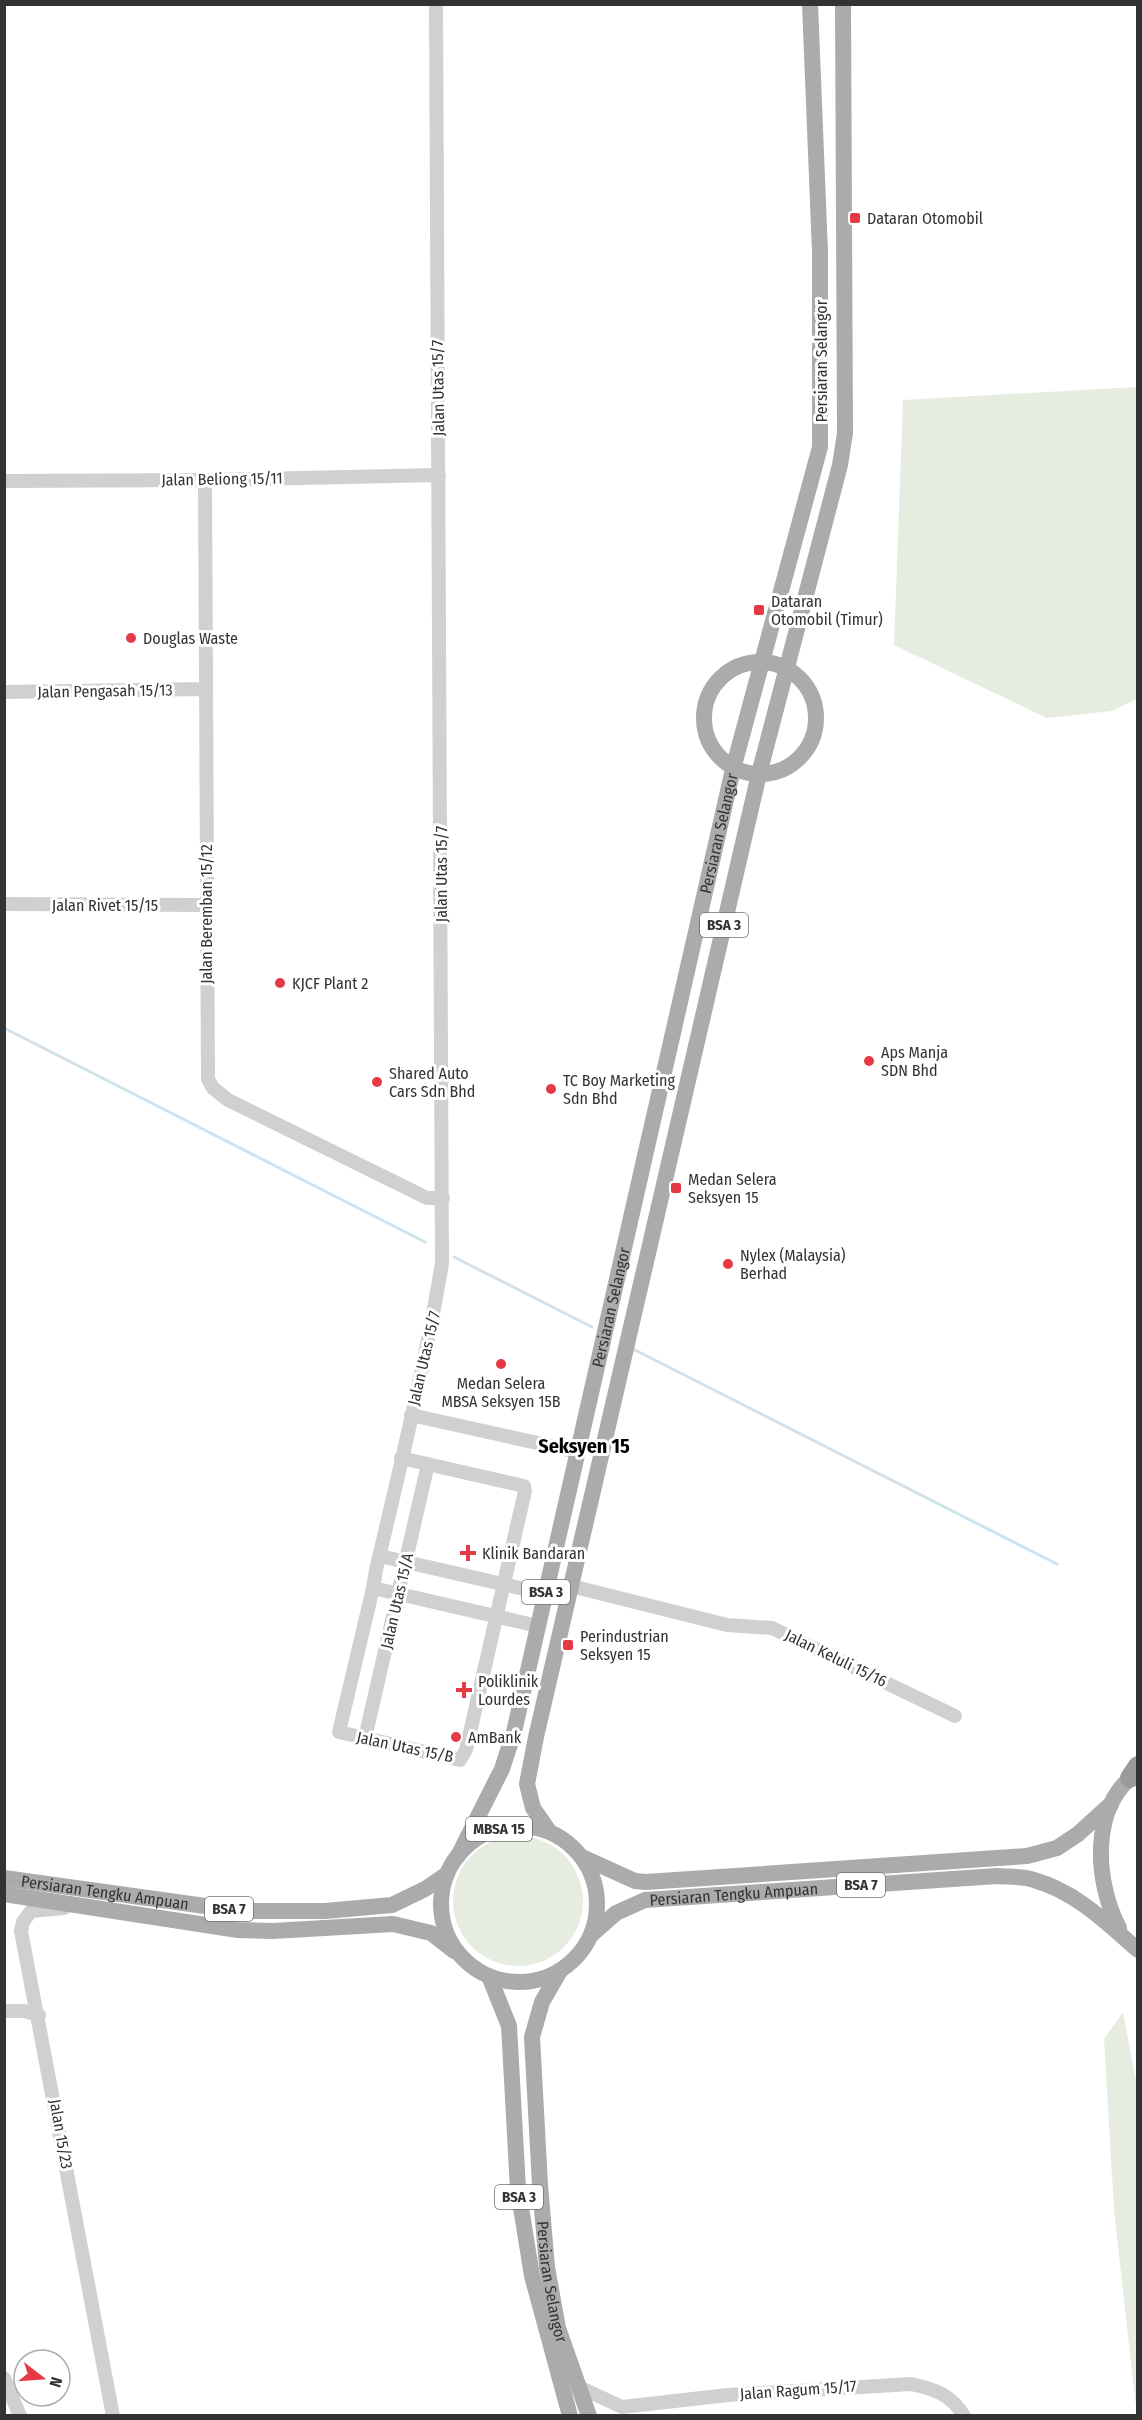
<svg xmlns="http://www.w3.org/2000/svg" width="1142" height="2420" viewBox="0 0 1142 2420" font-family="'Fira Sans Condensed',sans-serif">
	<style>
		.green { fill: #e6ecdf }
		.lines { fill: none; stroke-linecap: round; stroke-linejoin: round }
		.stream { stroke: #cfe2ee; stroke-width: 3 }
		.minor { stroke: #d0d0d0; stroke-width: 14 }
		.major { stroke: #ababab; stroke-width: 16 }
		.highway { stroke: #9a9a9a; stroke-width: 20 }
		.poi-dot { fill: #e63946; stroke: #fff; stroke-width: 2 }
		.labels { text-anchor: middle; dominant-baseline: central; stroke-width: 6; stroke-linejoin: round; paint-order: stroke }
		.shield { fill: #fff; stroke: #707070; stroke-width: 1.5 }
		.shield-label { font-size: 15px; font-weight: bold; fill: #333 }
		.poi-label { font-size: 16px; fill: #333; stroke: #fff; text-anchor: start }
		.street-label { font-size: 16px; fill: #333; stroke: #fff }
		.quarter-label { font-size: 20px; font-weight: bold; fill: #000; stroke: #fff }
	</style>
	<rect width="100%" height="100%" fill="#fff"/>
	<path class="green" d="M1137 387V699L1112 711 1047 718 894 645 903 400Z
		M453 1901a65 65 0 1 1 130 0a65 65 0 1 1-130 0Z
		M1123 2012 1138 2091 1137 2416 1114 2210 1104 2039Z"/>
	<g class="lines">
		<path class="stream" d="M4 1028 425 1242
			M454 1257 592 1327
			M633 1349 1057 1564"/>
		<path class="minor" d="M205 480 208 1079 213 1088 228 1100 427 1198H443
			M4 481 205 480 439 475
			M4 692 205 689
			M4 904 206 905
			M411 1415 578 1452
			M401 1458 524 1486 525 1491 466 1750 460 1760 339 1732 373 1588 376 1570C400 1468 425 1366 442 1263L436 4
			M380 1556 546 1594
			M571 1586 727 1625 772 1628 955 1716
			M373 1588 538 1626
			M365 1738 428 1464
			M64 1908 31 1911 23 1922 21 1931 113 2416
			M4 2011H24L39 2015
			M4 2378 20 2416
			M579 2387 622 2407 728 2395 911 2384C934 2389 951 2394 964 2416"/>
		<g class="major">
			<circle cx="760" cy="718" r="56"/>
			<circle cx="519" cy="1904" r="78"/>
			<path d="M549 1831 533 1808 527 1784 536 1737 759 774 840 465 845 433 843 4"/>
			<path id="s1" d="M458 1856 502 1769 514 1732 733 769 820 447V252L810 4"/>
			<path d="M582 1857 635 1881 646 1882 1027 1856 1057 1848 1078 1834 1111 1804"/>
			<path id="s2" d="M4 1878 241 1911H325L392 1905 425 1889 447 1874"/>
			<path d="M4 1894 238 1930 273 1931 393 1924 431 1933 454 1951"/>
			<path d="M1119 1928C1095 1882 1089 1805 1138 1772"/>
			<path id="s3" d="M591 1935 616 1913 645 1900 997 1876C1009 1877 1023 1876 1034 1880 1076 1892 1106 1922 1138 1950"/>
			<path id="s4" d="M560 1971 542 2002 532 2037 540 2185 547 2267 558 2328 589 2416"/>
			<path d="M489 1976 509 2026 518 2189 532 2276 570 2416"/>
		</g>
		<path class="highway" d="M1130 1778 1138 1766"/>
	</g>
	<g class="poi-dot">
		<rect x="849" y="212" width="12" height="12" rx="3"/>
		<rect x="753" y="604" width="12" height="12" rx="3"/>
		<circle cx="131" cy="638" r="6"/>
		<circle cx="280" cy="983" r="6"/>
		<circle cx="869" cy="1061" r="6"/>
		<circle cx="377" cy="1082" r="6"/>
		<circle cx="551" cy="1089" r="6"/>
		<rect x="670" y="1182" width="12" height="12" rx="3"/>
		<circle cx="728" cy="1264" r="6"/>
		<circle cx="501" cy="1364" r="6"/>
		<path d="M465 1544h6v6h6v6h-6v6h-6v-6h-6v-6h6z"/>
		<rect x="562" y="1639" width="12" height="12" rx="3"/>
		<path d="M461 1681h6v6h6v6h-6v6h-6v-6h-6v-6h6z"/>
		<circle cx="456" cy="1737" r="6"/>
	</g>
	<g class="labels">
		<g class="shield">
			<rect x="700" y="913" width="48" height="24" rx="4.5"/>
			<rect x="522" y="1580" width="48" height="24" rx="4.5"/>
			<rect x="466" y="1817" width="66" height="24" rx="4.5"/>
			<rect x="837" y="1873" width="48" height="24" rx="4.5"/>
			<rect x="205" y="1897" width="48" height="24" rx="4.5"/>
			<rect x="495" y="2185" width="48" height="24" rx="4.5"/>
		</g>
		<g class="shield-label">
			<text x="724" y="925">BSA 3</text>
			<text x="546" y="1592">BSA 3</text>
			<text x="499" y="1829">MBSA 15</text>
			<text x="861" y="1885">BSA 7</text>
			<text x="229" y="1909">BSA 7</text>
			<text x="519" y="2197">BSA 3</text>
		</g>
		<g class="poi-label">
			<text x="867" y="218">Dataran Otomobil</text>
			<text x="771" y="601">Dataran<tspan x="771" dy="18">Otomobil (Timur)</tspan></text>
			<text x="143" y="638">Douglas Waste</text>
			<text x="292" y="983">KJCF Plant 2</text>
			<text x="881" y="1052">Aps Manja<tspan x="881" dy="18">SDN Bhd</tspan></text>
			<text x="389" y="1073">Shared Auto<tspan x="389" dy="18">Cars Sdn Bhd</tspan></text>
			<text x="563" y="1080">TC Boy Marketing<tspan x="563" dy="18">Sdn Bhd</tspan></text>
			<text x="688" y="1179">Medan Selera<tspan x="688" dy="18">Seksyen 15</tspan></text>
			<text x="740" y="1255">Nylex (Malaysia)<tspan x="740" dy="18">Berhad</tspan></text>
			<text x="501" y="1383" text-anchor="middle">Medan Selera<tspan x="501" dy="18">MBSA Seksyen 15B</tspan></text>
			<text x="482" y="1553">Klinik Bandaran</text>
			<text x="580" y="1636">Perindustrian<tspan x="580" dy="18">Seksyen 15</tspan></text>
			<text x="478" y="1681">Poliklinik<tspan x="478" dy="18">Lourdes</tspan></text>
			<text x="468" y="1737">AmBank</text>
		</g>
		<g class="street-label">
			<text transform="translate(821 361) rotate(-90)">Persiaran Selangor</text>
			<text transform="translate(438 388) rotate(-91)">Jalan Utas 15/7</text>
			<text transform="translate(222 479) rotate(-1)">Jalan Beliong 15/11</text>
			<text transform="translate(105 691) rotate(-1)">Jalan Pengasah 15/13</text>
			<text stroke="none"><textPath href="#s1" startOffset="1058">Persiaran Selangor</textPath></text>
			<text transform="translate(441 874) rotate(-90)">Jalan Utas 15/7</text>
			<text x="105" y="905">Jalan Rivet 15/15</text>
			<text transform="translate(206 914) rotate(-90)">Jalan Beremban 15/12</text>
			<text stroke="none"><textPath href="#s1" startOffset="572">Persiaran Selangor</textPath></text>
			<text transform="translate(424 1358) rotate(-77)">Jalan Utas 15/7</text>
			<text transform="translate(397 1601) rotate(-77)">Jalan Utas 15/A</text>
			<text transform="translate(836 1658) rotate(26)">Jalan Keluli 15/16</text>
			<text transform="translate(405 1747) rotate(12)">Jalan Utas 15/B</text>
			<text stroke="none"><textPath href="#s2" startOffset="102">Persiaran Tengku Ampuan</textPath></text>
			<text stroke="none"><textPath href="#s3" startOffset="154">Persiaran Tengku Ampuan</textPath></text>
			<text transform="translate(61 2134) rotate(80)">Jalan 15/23</text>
			<text stroke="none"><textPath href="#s4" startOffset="318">Persiaran Selangor</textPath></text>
			<text transform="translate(798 2390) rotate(-4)">Jalan Ragum 15/17</text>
		</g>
		<g class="quarter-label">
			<text x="584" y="1446">Seksyen 15</text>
		</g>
	</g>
	<rect width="1142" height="2420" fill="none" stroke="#333333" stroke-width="12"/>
	<g transform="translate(42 2378) rotate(107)"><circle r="28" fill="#ffffff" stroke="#adadad" stroke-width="1.5"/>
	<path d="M0-4.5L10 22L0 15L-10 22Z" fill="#e63946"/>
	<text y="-9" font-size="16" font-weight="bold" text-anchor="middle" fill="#333333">N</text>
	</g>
</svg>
